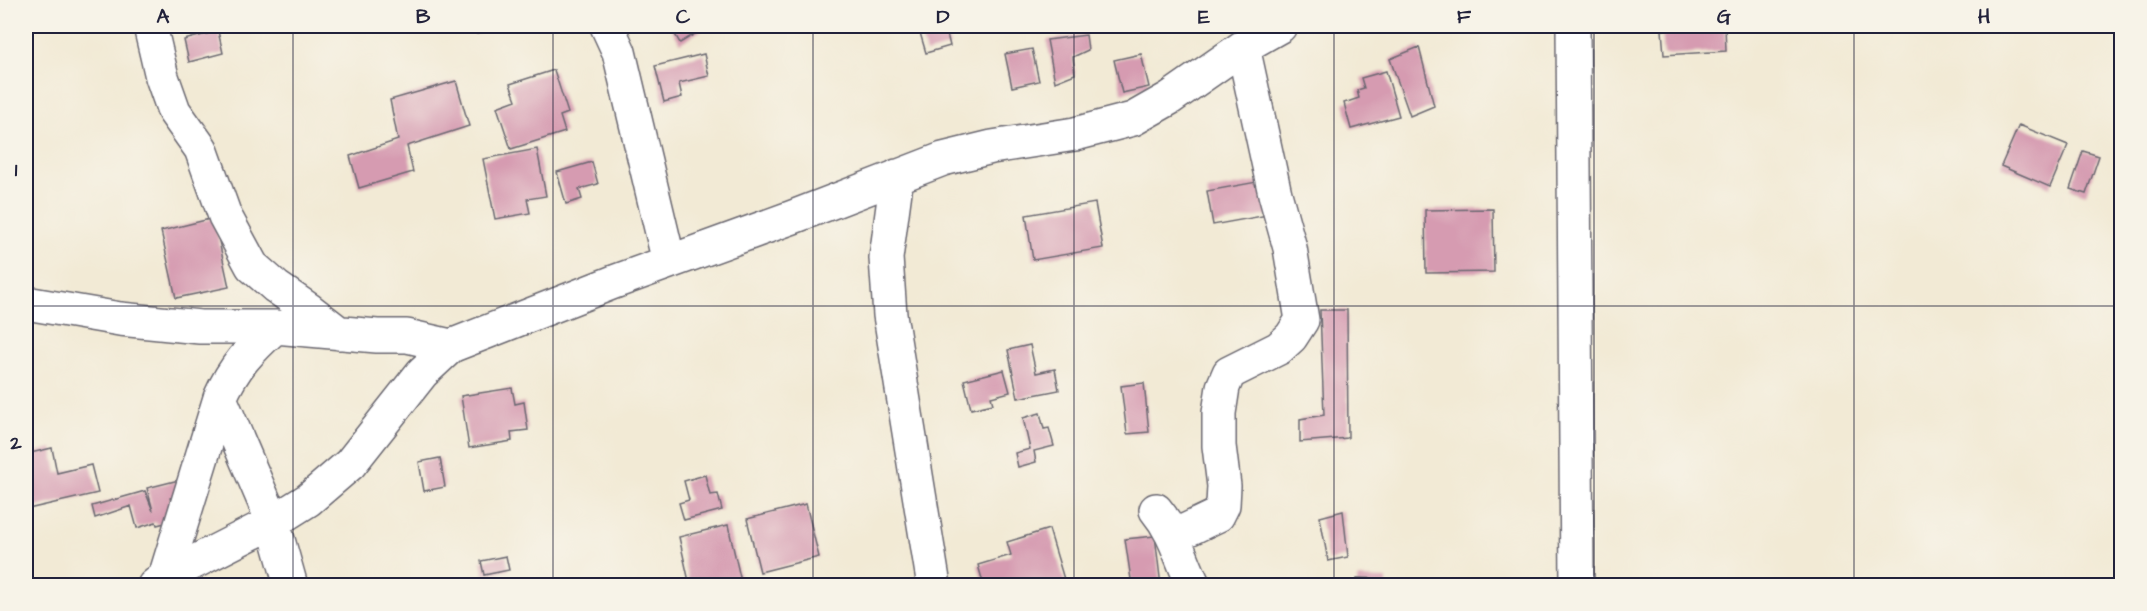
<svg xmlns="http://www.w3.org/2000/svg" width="2147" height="611" viewBox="0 0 2147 611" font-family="'Architects Daughter',sans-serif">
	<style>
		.building { fill: #d69bb1 }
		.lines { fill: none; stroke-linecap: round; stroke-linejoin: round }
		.minor-casing { stroke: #6b6871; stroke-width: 36 }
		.minor { stroke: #fff; stroke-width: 33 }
		.grid { fill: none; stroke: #22223b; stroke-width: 1.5; stroke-opacity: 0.55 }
		.neatline { fill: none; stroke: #22223b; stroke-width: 2 }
		.grid-label { font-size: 20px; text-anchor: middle; font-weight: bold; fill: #22223b }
	</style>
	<rect width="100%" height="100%" fill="#f7f3e8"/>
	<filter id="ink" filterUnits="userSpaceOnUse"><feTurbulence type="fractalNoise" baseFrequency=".0167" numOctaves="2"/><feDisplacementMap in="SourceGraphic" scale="12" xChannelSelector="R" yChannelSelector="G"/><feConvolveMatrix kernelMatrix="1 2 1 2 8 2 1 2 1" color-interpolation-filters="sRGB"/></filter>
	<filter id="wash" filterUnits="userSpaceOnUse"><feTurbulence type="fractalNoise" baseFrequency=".008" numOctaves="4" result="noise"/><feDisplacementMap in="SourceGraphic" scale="24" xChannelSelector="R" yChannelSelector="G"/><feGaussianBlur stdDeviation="1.35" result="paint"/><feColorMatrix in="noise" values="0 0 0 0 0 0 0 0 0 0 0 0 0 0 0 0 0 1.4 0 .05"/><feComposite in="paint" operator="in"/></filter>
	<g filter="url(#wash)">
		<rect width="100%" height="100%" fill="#f2ead5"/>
		<g id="blocks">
			<path class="building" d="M474 26H497L477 34Z
				M670 26H708L680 43Z
				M918 26H945L950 46 926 53Z
				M1684 26H1725L1726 51 1664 55 1662 30 1685 28Z
				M218 31 223 53 189 62 184 40Z
				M1086 35 1088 50 1073 57 1075 74 1055 82 1047 40Z
				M1419 47 1434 106 1410 116 1390 59Z
				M1032 49 1039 81 1012 87 1005 54Z
				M704 54 709 76 679 83 682 97 664 102 655 66Z
				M1141 54 1149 87 1122 93 1114 60Z
				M554 70 568 113 560 116 565 132 511 149 497 107 516 100 510 84Z
				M1386 71 1399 116 1351 129 1344 103 1359 98 1357 90 1364 88 1361 78Z
				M456 81 469 126 407 146 413 172 359 188 350 156 398 140 390 100Z
				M2019 125 2068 145 2050 187 2001 166Z
				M537 149 546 196 527 199 530 213 495 219 483 159Z
				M2083 151 2099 156 2086 194 2070 189Z
				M592 162 598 184 579 189 582 199 566 204 557 172Z
				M1262 181 1268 215 1213 225 1207 191Z
				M1095 203 1103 248 1033 260 1026 215Z
				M1493 209 1494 272 1426 273 1425 210Z
				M214 218 229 287 176 298 161 231Z
				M1320 310H1347L1348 438 1300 442V419L1324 415Z
				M1030 345 1036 373 1055 369 1059 390 1018 398 1008 350Z
				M1004 370 1010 392 991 397 993 404 971 409 964 380Z
				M1144 383 1149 432 1127 434 1121 386Z
				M512 388 515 404 524 402 528 430 511 432 512 441 469 448 461 396Z
				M1040 413 1044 429 1049 428 1054 446 1034 451 1036 462 1018 467 1015 453 1030 449 1023 418Z
				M52 448 57 473 91 465 98 493 28 509 26 500V454Z
				M440 458 445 487 424 491 419 462Z
				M705 475 710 495 718 494 722 510 684 520 679 503 689 500 684 481Z
				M183 479 186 493 170 498 176 520 157 525 156 522 137 528 131 506 95 518 92 506 145 491 153 511 147 488Z
				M806 504 819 557 760 572 747 519Z
				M1343 511 1348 557 1328 561 1320 517Z
				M728 525 742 586H690L679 537Z
				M1049 529 1066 586H984L978 565 1011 555 1007 542Z
				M1155 536 1161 586H1132L1125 539Z
				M506 556 509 570 484 575 481 561Z
				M1357 578 1387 579V586H1357Z"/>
		</g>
	</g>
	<g filter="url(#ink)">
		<use href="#blocks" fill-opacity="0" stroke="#6b6871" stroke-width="1.5"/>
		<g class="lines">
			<g class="minor-casing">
				<path id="minor" d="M150 26 162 77 174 111 201 149 225 216 252 266 276 287 308 309 339 333
					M607 26 619 52 669 262
					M1573 26 1577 586
					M897 176 886 258 890 315 934 586
					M26 303 120 319 200 327H275L377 336H407L451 346
					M220 398 273 522 291 586
					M1156 510C1176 534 1180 558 1194 586
					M1174 536 1218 515 1223 505 1224 486 1219 446V413L1223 387 1229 373 1279 348 1291 337 1302 320 1290 248 1275 194 1243 47
					M165 577 220 398C234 366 250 350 275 327
					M154 586 165 577 273 522 308 500 350 464 422 373 451 346 614 282 793 217 943 159 992 147 1075 134 1133 119 1170 98 1243 47 1280 26"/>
			</g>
			<use href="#minor" class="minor"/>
		</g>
	</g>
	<path class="grid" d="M293 26V586M553 26V586M813 26V586M1074 26V586M1334 26V586M1594 26V586M1854 26V586M26 306H2122"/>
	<rect width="2147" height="611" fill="none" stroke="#f7f3e8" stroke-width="66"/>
	<rect x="33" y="33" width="2081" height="545" class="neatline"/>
	<g class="grid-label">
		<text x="163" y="23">A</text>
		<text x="423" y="23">B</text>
		<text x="683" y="23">C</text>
		<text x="943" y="23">D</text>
		<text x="1204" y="23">E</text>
		<text x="1464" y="23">F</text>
		<text x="1724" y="23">G</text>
		<text x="1984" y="23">H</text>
		<text x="16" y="176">1</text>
		<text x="16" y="449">2</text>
	</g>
</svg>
